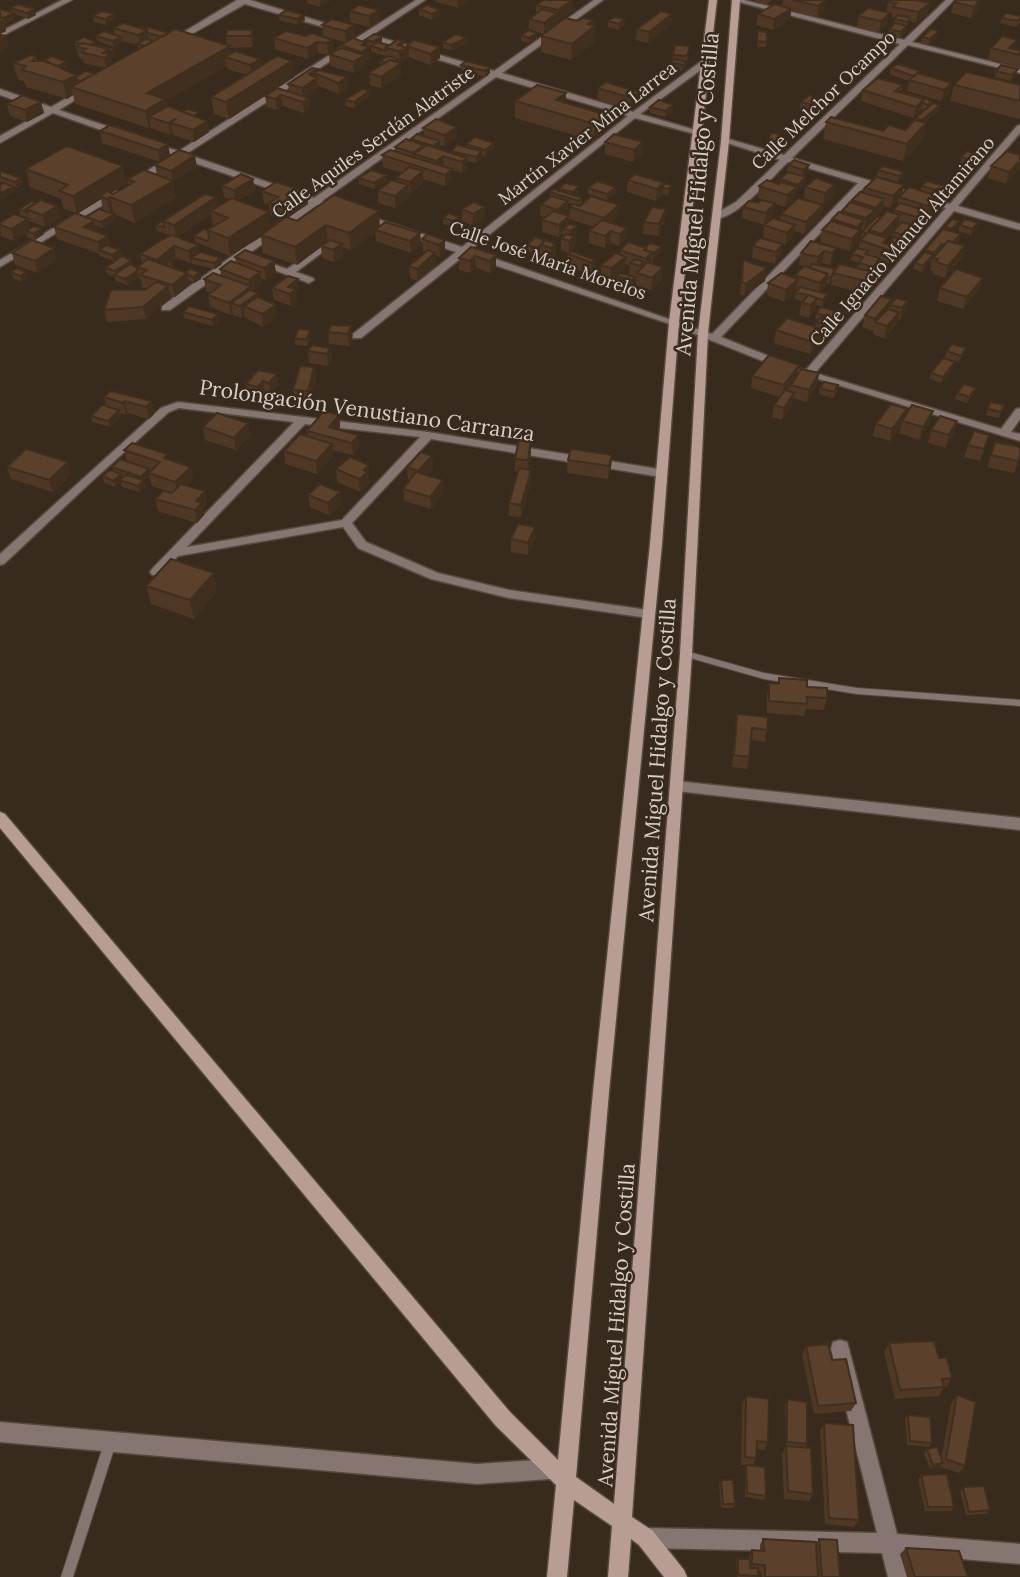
<svg xmlns="http://www.w3.org/2000/svg" width="1020" height="1577" viewBox="0 0 1020 1577" font-family="Lora,serif">
	<style>
		.lines { fill: none; stroke-linecap: round; stroke-linejoin: round }
		.lane-casing { stroke: #55483c; stroke-width: 2 }
		.street-casing { stroke: #55483c; stroke-width: 3 }
		.secondary-casing { stroke: #55483c; stroke-width: 3 }
		.lane { fill: #867570; fill-rule: evenodd }
		.street { fill: #867570; fill-rule: evenodd }
		.secondary { fill: #b89d95; fill-rule: evenodd }
		.wall { fill: #4e3825; fill-rule: evenodd }
		.shaded-wall { fill: #402e1e }
		.building { fill: #5b412b; stroke: #402e1e; stroke-width: 2 }
		.labels { text-anchor: middle; dominant-baseline: central; stroke-width: 5; stroke-linejoin: round; paint-order: stroke }
		.far-street-label { font-size: 18px; fill: #d9cfc8; stroke: #382a1d }
		.street-label { font-size: 21px; fill: #d9cfc8; stroke: #382a1d }
	</style>
	<rect width="100%" height="100%" fill="#382a1d"/>
	<g class="lines">
		<g class="lane-casing">
			<path id="lane" d="M686 651 764 673 857 688 1020 700V706L857 694 764 679 683 656 682 654 683 652Z
				M110 1437 114 1439 116 1443 73 1577H61L104 1443 106 1439Z"/>
		</g>
		<g class="street-casing">
			<path id="street" d="M62 0H72L0 37V32Z
				M237 0H250L344 29 337 31 245 4 174 44 167 42Z
				M416 0H425L372 35 494 71 594 0H603L502 73 633 112 703 60H709V64L640 114 699 131V135L635 118 470 250 712 334 858 183 788 162C771 178 736 220 713 219V215L736 202 780 160 721 141 725 138 784 155 900 44 731 0H744L904 40 946 0H954L912 42 1020 69V73L908 45 792 158 950 204 1017 126 1020 125V133L958 206 1020 224V230L954 211 815 373 1001 429 1016 409 1020 408V419L1011 432 1020 434V441L796 372 801 369 806 370 946 208 866 185 721 337 786 363V367H778L670 324 465 255 361 338H353V334L456 252 359 219V215H365L462 247 628 116 496 77 322 201 342 208V212L317 205 170 310H162V306L308 202 180 158 139 184H133V180L172 155 150 147V143L179 151ZM366 38 489 75 314 198 186 154Z
				M86 87 93 89 59 110 124 132V136H118L53 113 0 143V136L45 111 0 95V89L51 107Z
				M115 191 118 192V196L0 267V260Z
				M320 247 325 250 323 252 296 272 313 278 314 280 309 283 253 262 258 259 287 269Z
				M178 402 428 432 665 470V476L661 477 431 439 352 523 366 542 438 573 509 590 648 610 654 614 648 618 509 598 431 579 358 548 343 527 178 556 160 575H152L150 572 152 569 294 422 179 408 169 412 91 482 4 564 0 565V554L161 408ZM305 424 420 437 342 520 187 547Z
				M677 781 1020 818V830L677 791 672 790 670 786 672 782Z
				M840 1340 847 1342 849 1349 897 1534 1020 1544V1564L902 1554 908 1577H888L882 1553 646 1548 639 1545 636 1538 639 1531 646 1528 877 1533 831 1349 833 1342Z
				M0 1422 477 1464 550 1459 557 1462 560 1469 557 1476 550 1479 477 1484 0 1442Z"/>
		</g>
		<g class="secondary-casing">
			<path id="secondary" d="M709 0H717L679 322 662 544 609 1092 576 1477 614 1504 680 654 698 333 721 141 732 0H740L729 141 708 333 692 654 632 1517 653 1531 684 1570 687 1577H664L639 1545 631 1539 628 1577H608L612 1526 574 1500 567 1577H547L556 1485 496 1426 0 828V812L5 814 510 1412 558 1460 593 1092 650 544 669 322Z"/>
		</g>
		<use href="#lane" class="lane"/>
		<use href="#street" class="street"/>
		<use href="#secondary" class="secondary"/>
	</g>
	<path class="wall" d="M307 0H331L320 7 307 3Z
		M435 0H470L458 8 436 2Z
		M755 0H772L767 4 755 2Z
		M783 0H825L823 11 817 17 791 11 790 20 773 30 756 25 758 14 782 6Z
		M980 0 978 11 971 18 951 13 954 2Z
		M888 2 930 3 928 14 916 23 909 21 906 32 900 38 888 35 889 29 894 25 893 24 895 18 891 17 892 14 889 13 887 24 879 32 857 27 858 16 886 12Z
		M536 5 573 11 557 21V24L594 20V26H595L594 42 571 60 541 52V36L544 34 529 30V19L536 14Z
		M10 8 36 15 28 19 14 14 15 19 5 24 4 23 6 31 0 34V9L11 13Z
		M419 9 440 16 432 20 419 15Z
		M379 10 380 21 370 27 350 22V11Z
		M672 14 671 25 648 43 636 40 637 29Z
		M279 15H304L305 20 298 25 279 20Z
		M93 16 115 20 106 25 94 22Z
		M1020 16V22L1016 27 1000 23 1002 18Z
		M625 19V25L619 30 608 27V21Z
		M322 25H354L355 36 347 41 365 42V40L382 36V41L380 43 388 45 407 47V46L440 58 431 65 409 57V59L400 62 402 74 381 88 370 85 369 73 380 66V61L386 57V56L371 52V47L366 46 367 47H369L370 59 365 61V66L354 73 330 66 329 54 341 48V45L345 42 323 37Z
		M113 28 145 29 227 45 226 36 252 30 254 41 253 47 230 48 231 54 260 59 261 66 292 61 294 77 229 119 214 114 211 97 247 75 227 69 226 66 166 101 167 107 207 121 209 132 194 142 173 135V133L170 135 151 128V127L149 128 75 104 73 95 67 99 26 87 24 81 18 80 13 63 36 56 37 61 68 67 64 69 76 75V77L94 74 105 68 84 63 83 59 79 58 74 42 114 49 115 55 111 57 112 64 139 50 137 45 122 41V42L114 47 97 41 96 36 115 35Z
		M758 31 767 32 766 47H757Z
		M521 35 537 38 529 43 521 41Z
		M305 36 333 40 334 51 328 54 318 53 308 59 275 49 274 38Z
		M922 37H937L928 45 921 43Z
		M467 38 468 44 451 50 443 48V42Z
		M991 48 1014 49 1020 50V67L988 59Z
		M689 51 687 61H683L687 62 686 68 682 71 671 67 673 55Z
		M461 65 490 67V73L485 77 461 70Z
		M891 68 920 71V73L952 83 949 94 941 101 907 91 909 81 889 74Z
		M317 71 347 77 348 88 339 94 318 86V89L306 97 309 98 310 109 304 113 283 106 277 110 267 107 265 96 289 92 288 84Z
		M996 71 1016 74 1011 81 994 77Z
		M903 85 902 91 931 105H940L939 111 925 122 926 123 923 140 903 161 823 139 826 122 883 131 905 130 914 120 915 118 925 110 922 109 921 111 913 118 861 101 863 90Z
		M954 85H1020V117L1019 119 950 101Z
		M598 88 639 92 638 104 630 110 597 99Z
		M566 93 565 103 606 132 594 141 515 118V101Z
		M370 96 354 108 346 106 345 100Z
		M828 101 827 106 819 113 800 108 801 102Z
		M7 104 44 113 27 122 10 116Z
		M673 105V110L665 117 650 113V107Z
		M457 127V138L444 146 440 145V147L438 148 451 153V151L466 147V144L494 143V149L485 156 482 155V157L476 163 467 161V170L462 173 452 170V181L445 186 423 179V183L410 194 409 193V197L395 208 378 203V191L396 182V178L402 173 383 167 382 155 395 152V147L411 141V139L424 136 423 128Z
		M100 131 168 144 160 162 102 143Z
		M778 140 783 148 778 152 767 148V143Z
		M605 142H643L642 153 633 162 605 154Z
		M87 153 127 184 111 193 113 194 128 185 127 179 157 175 155 165 197 167 173 182 176 198 135 223 114 214 115 220 102 228 96 226 97 232 108 236 111 247 120 250 121 256 114 261 100 256V254L57 239 54 227 86 217 103 210 101 199 77 214 63 208 61 199 30 187 26 169Z
		M981 155 980 161 978 163 976 169 971 175 960 172 963 164 960 163 961 157Z
		M1020 155V169L1006 184 988 178 991 166Z
		M788 165H809L808 171 802 176 787 171Z
		M878 170 903 178 898 182 877 176Z
		M0 171 23 184 17 188 11 186 14 192 1 200 0 185 4 183 0 182Z
		M806 177 805 183 796 190 795 199 785 207 775 204 773 215 764 225 742 218 743 207 769 202 758 198 759 186 779 184 780 179Z
		M359 178 387 181 375 189 359 184Z
		M253 179 255 191 239 200 271 227 283 219 270 215 269 205 264 203 262 191 308 204 288 218 297 221 380 226 420 233 421 245 411 253 376 241 375 232 351 250 342 247 343 256 334 262 322 258 321 247 297 265 263 253 261 237 230 256 210 248V246L208 247 195 242 194 236 213 227 211 214 177 237 198 245 199 253 221 258 222 264 215 269 192 264V262L191 263 176 258 171 263 174 268 185 272H200L201 279 194 283 188 280 189 285 175 297 170 295 171 298 146 319 107 322 104 310 147 289 142 287 141 279H139V277L127 285 116 281 115 277 107 274 105 268 132 260 133 265 137 267 142 263 140 254 172 236 165 233H164L157 231 156 225 171 216 216 197 218 206 229 199 224 197 222 186Z
		M628 180 672 185 671 191 668 195 663 194V195L656 201 627 192Z
		M835 185 833 197 823 205 804 198 805 187Z
		M904 185 902 194 921 190 922 186 943 192 938 197 935 207 926 218 923 217 921 222 916 228 915 232 907 241 906 247 900 253 897 252 895 260 891 264 879 260 878 264 873 273H872L869 284 863 293 831 285 832 279 829 284 826 283V286L820 292 826 300 822 306 816 305 815 311 809 318 799 315 802 301 794 299 795 293 798 289H797L796 292 784 302 767 295 768 283 795 278V275L810 268 799 265 801 253 836 248 833 260 830 265 822 263 819 266 835 269 857 268 859 263 850 260 852 254 858 249 860 240 861 238H860L862 232 863 230H862L859 234 858 242 849 251 820 242 822 230 832 222V219L841 213 842 211 852 203V200L864 193 865 188ZM898 200 897 206 893 210V213L872 221 873 219 882 211 883 206 890 208ZM893 232 892 238H893L888 245 886 244 887 238Z
		M616 187V193L607 200 588 194V188Z
		M559 189 579 192 575 196 582 198V204L619 205 618 217 611 223 626 240 619 246 610 243 605 248 589 243V231L594 227 569 219V224L577 226 575 248 569 252 595 260V272L591 275 567 266 568 254 569 253 561 250V238L563 237V233L559 237 542 232V220L545 217 540 216 541 204 550 197V192L559 191ZM568 203 573 205 570 207 569 216 565 215 568 213Z
		M36 203 57 206 60 218 45 227 29 221V218L20 215 19 209Z
		M462 209 485 219 476 224 481 226V232L476 236 468 234V228L471 225 462 221Z
		M666 209 665 221 658 236 643 234 644 222Z
		M781 214 821 217 804 234 794 231 793 237 785 245 763 237 764 225 780 220Z
		M459 217V223L453 227 443 224V218Z
		M28 219 30 228 44 234 35 240 27 237 26 233 14 241 1 236 0 223Z
		M959 221 957 227 953 232 961 234 959 240 956 244 965 246 962 258 945 278 933 274 934 271 930 270 932 259 922 272 913 269 915 263 944 229 945 227Z
		M978 223 976 229 971 235 958 231 960 225Z
		M422 239 445 240V252L440 257 435 255 436 265 417 281 410 278 409 266 426 252 423 251Z
		M556 244V256L551 260 540 257V251L537 254 527 251V245Z
		M783 244 781 256 775 264 752 258 753 246Z
		M620 250 661 252 652 260V263L662 279 651 290 636 285V277L629 275 630 266 626 264 625 269 620 273 635 277 634 289 631 293 616 288 617 276 619 274 610 280 601 277V265L620 254Z
		M12 253 57 260 38 273 15 265Z
		M496 255V267L490 273 476 268 470 273 459 270V258Z
		M235 257 274 261 276 273 266 280 261 279 262 284 253 291 277 317 263 327 246 318 245 316 242 318 233 315V313L231 315 210 307 208 295 211 293 206 291 204 279 221 276 220 269 236 263Z
		M743 260 765 281 744 296 740 294Z
		M11 272H26L27 278 21 282 13 278Z
		M983 278 979 290 963 309 937 301 940 288Z
		M272 288 299 291 296 293 297 301 291 306 274 300Z
		M907 301 905 313 900 320 898 319 897 325 884 339 873 334 874 329 873 331 862 327 865 315 891 304Z
		M183 312 219 320 213 326 184 318Z
		M816 313H844L843 319 838 326 833 324 831 333 825 338 821 336 820 341 810 354 774 343 776 330 815 327 816 322 818 320 815 319Z
		M351 326 352 339 349 346 329 344 328 332Z
		M311 336 308 346 295 345V339Z
		M330 348 332 360 328 366 309 363 308 351Z
		M947 351 964 354 959 362 945 358Z
		M314 367 316 380 309 403H295L293 390Z
		M954 368 941 383 929 379 931 373Z
		M819 373 817 385 807 402 793 398 792 405 782 420 772 417 774 405 779 397 751 388 752 376Z
		M277 374 278 386 271 395 265 394 260 399 248 397 246 384Z
		M838 385 837 391 833 398 819 394 820 388Z
		M957 393 974 394 967 403 955 399Z
		M104 397 152 401 154 414 149 419 128 413 126 415 120 413 121 416 110 427 92 422 91 416 106 406Z
		M1004 405 999 418 986 415 988 409Z
		M907 409 906 415 933 411 929 423 919 440 899 433 901 426 890 441 873 436 876 424Z
		M339 415 340 427 338 430 358 435 359 447 353 455 332 450 333 457 317 474 285 464 284 451 308 437 307 431Z
		M957 421 954 433 945 448 928 443 931 430Z
		M248 423 251 436 236 450 205 440 203 427Z
		M989 435 980 461 964 457 968 445Z
		M531 439V452L528 469 531 470V482L521 517 509 516V503L518 472 515 471V459Z
		M995 442 1020 456 1014 473 987 467Z
		M124 450 168 459 191 467 193 479 187 486 207 503 203 508 204 515 197 523 158 511 155 499 172 493 152 486 149 476 144 481 145 486 140 492 122 487 121 482 115 487 104 483 103 476 113 471 112 467 127 462Z
		M612 455 611 467 608 479 567 473 568 460Z
		M432 456 433 469 426 475 444 493 431 509 404 501 403 489 410 480 408 479 407 467Z
		M68 462 71 474 53 492 11 479 7 467Z
		M336 469 370 478 369 479V484L360 492 337 482Z
		M340 492 342 504 329 515 310 507 308 495Z
		M511 539H535L528 555 511 552Z
		M146 586 217 591 194 619 151 604Z
		M779 678 807 687 827 698 824 710 806 709 804 716 767 713V695L769 683H778Z
		M737 714 767 730 765 742 751 740 747 769 732 767Z
		M889 1343 939 1358 952 1378 947 1386 944 1387 939 1396 895 1399 884 1352Z
		M806 1346 856 1403 851 1411 814 1414 802 1355Z
		M957 1395 965 1466 959 1473 940 1467 930 1469 924 1453 927 1449 941 1459 951 1404Z
		M746 1396 768 1442 765 1450 756 1449V1458L753 1466 766 1496 764 1500 745 1497V1468L746 1465H741L742 1404Z
		M787 1399 807 1444 805 1448 813 1494 809 1501 784 1499 782 1454 786 1446 785 1403Z
		M908 1415 932 1443 929 1447 907 1445 905 1419Z
		M824 1423 859 1520 854 1527 825 1524 820 1431Z
		M921 1475 954 1507 951 1511H925L918 1479Z
		M721 1480 735 1504 733 1508H721L719 1484Z
		M963 1487 990 1510 987 1514 966 1515 960 1491Z
		M763 1539 816 1544 819 1539 840 1577H762L761 1572H758V1577H737L736 1562 738 1559H749V1557L752 1550 760 1551V1545Z
		M906 1548 968 1577H907L900 1554Z"/>
	<path class="shaded-wall" d="M322 0H331L320 7V1Z
		M457 0H470L458 8Z
		M573 0V11L557 21 558 10Z
		M825 0 823 11 817 17 818 6Z
		M980 0 978 11 971 18 974 7Z
		M930 3 928 14 916 23 918 12Z
		M34 9 36 15 28 19 27 13Z
		M791 9 790 20 773 30 774 19Z
		M379 10 380 21 370 27 369 16Z
		M440 10V16L432 20V14Z
		M14 13 15 19 5 24 4 18Z
		M557 13V24L544 34V23Z
		M890 13 887 24 879 32 881 21Z
		M114 14 115 20 106 25 105 19Z
		M672 14 671 25 648 43 649 32Z
		M304 15 305 20 298 25 297 19Z
		M910 18 906 32 900 38 901 32 907 27Z
		M625 19V25L619 30V24Z
		M3 20 6 31 0 34V22Z
		M594 20V27L595 26 594 42 571 60 572 44 588 24Z
		M354 25 355 36 346 42 345 31Z
		M147 30 149 41 140 46 138 35Z
		M252 30 254 41 253 47 251 36Z
		M939 31 937 37 928 45 930 39Z
		M537 33V38L529 43V38Z
		M7 36 9 48 0 53V40Z
		M382 36V41L373 47V42Z
		M121 37 122 42 114 47 113 41Z
		M467 38 468 44 451 50V45Z
		M333 40 334 51 328 54 327 43Z
		M1017 40 1014 51 1009 48Z
		M403 41 404 49 409 48V59L400 62 398 45Z
		M317 42 318 53 308 59 307 48Z
		M366 43 367 49 369 47 370 59 365 61V66L354 73 353 62 362 57V45Z
		M230 46 232 59 225 57 226 66 166 101 168 116 149 117 151 127 149 128 145 111 147 93Z
		M440 47V58L431 65 430 54Z
		M109 49H114L115 55 111 57 113 65 107 69 103 53Z
		M260 59 262 70 252 76 250 65Z
		M398 59 399 64 401 63 402 74 381 88V77L390 64Z
		M292 61 294 77 229 119 226 102Z
		M67 62 68 67 60 72 58 66Z
		M687 62 686 68 682 71 683 65Z
		M490 67V73L485 77V71Z
		M317 69 318 75 314 73 315 80 317 78 318 89 303 99 302 88 309 74Z
		M1018 69 1016 74 1011 81 1012 75Z
		M76 75 79 89 71 87 73 95 67 99 63 82Z
		M347 77 348 88 339 94 338 83Z
		M952 83 949 94 941 101 944 90Z
		M370 90V96L354 108V102Z
		M639 92 638 104 630 110 631 98Z
		M566 93 565 110 556 100Z
		M281 95 283 106 277 110 275 99Z
		M309 98 310 109 304 113 303 102Z
		M924 99 921 111 913 118 916 107Z
		M828 101 827 106 819 113 820 107Z
		M41 102 44 113 27 122 25 110Z
		M673 105V110L665 117V111Z
		M940 105 939 111 921 126 922 120Z
		M607 115 606 132 594 141 595 124Z
		M176 119 171 123 173 133 170 135 168 123Z
		M207 121 209 132 194 142 193 130Z
		M926 123 923 140 903 161 907 144Z
		M457 127V138L444 146V135Z
		M440 141V147L433 152V146Z
		M643 142 642 153 633 162 634 150Z
		M784 142 783 148 778 152 779 146Z
		M494 143V149L485 156V150Z
		M168 144 170 155 160 162 158 150Z
		M482 151V157L476 163V157Z
		M195 155 197 167 173 182 176 198 135 223 131 205 172 181 171 171Z
		M443 156 444 168 437 173 436 161Z
		M467 158V170L462 173V162Z
		M1020 161V169L1006 184 1009 172Z
		M978 164 976 169 971 175 973 169Z
		M809 165 808 171 802 176 803 170Z
		M123 166 127 184 104 197 100 196 101 199 77 214 73 196Z
		M452 169V181L445 186V175Z
		M423 171V183L410 194V182Z
		M904 172 903 178 898 182 899 176Z
		M387 175V181L375 189 374 183Z
		M806 177 805 183 797 191 798 185Z
		M21 178 23 184 17 188 15 182Z
		M253 179 255 191 236 202 234 190Z
		M664 183 663 195 656 201 657 189Z
		M408 185 409 197 395 208V196Z
		M672 185 671 191 668 195V189Z
		M835 185 833 197 823 205 825 193Z
		M904 185 902 196 899 197 898 200 890 208 893 196Z
		M579 186V192L572 198 573 192Z
		M945 186 943 192 938 197 940 191Z
		M13 187 14 192 1 200 0 193Z
		M616 187V193L607 200V194Z
		M797 187 795 199 785 207 787 195Z
		M307 192 308 204 284 220 283 208Z
		M938 196 935 207 926 218 928 206Z
		M110 197 115 220 102 228 101 222 111 216 107 199Z
		M216 197 218 209 211 211V214L176 237 174 225Z
		M884 199 882 211 873 219 876 208Z
		M568 201V213L557 221V210Z
		M775 203 773 215 764 225 766 213Z
		M619 205 618 217 604 230V218Z
		M823 205 821 217 804 234 806 222Z
		M57 206 60 218 45 227 42 215Z
		M485 207V219L473 226V214Z
		M666 209 665 221 658 236 659 224Z
		M875 210 872 222 864 230 866 218Z
		M924 210 921 222 916 228 915 232 905 242 907 236 915 227 917 217Z
		M379 211 380 228 375 230V232L351 250 349 233Z
		M269 212 272 230 261 235V237L230 256 228 238Z
		M900 215 898 227 887 238 885 249 880 246 882 234Z
		M569 216V228L563 229V233L559 237V225Z
		M459 217V223L453 227V221Z
		M28 219 31 231H26V233L14 241 11 229Z
		M94 220 97 232 84 227Z
		M864 220 858 242 849 251 852 239 855 236 857 227Z
		M959 221 957 227 950 235 952 229Z
		M978 223 976 229 971 235 972 229Z
		M326 225 328 242 297 265 295 247Z
		M795 225 793 237 785 245 787 233Z
		M481 226V232L476 236V230Z
		M577 226 575 248 569 253V241L571 240V231Z
		M42 228 44 234 35 240 34 234Z
		M627 228 626 240 619 246 620 234Z
		M611 231 610 243 605 248V236Z
		M420 233 421 245 411 253 410 241Z
		M961 234 959 240 947 252 949 246Z
		M108 236 111 248 100 250 98 242Z
		M445 240V252L440 257 439 245Z
		M907 241 906 247 900 253 901 247Z
		M342 244 343 256 334 262 333 250Z
		M556 244V256L551 260V248Z
		M783 244 781 256 775 264 776 252Z
		M198 245 200 257 191 258 192 262 191 263 188 251Z
		M541 245 540 251 537 254V248Z
		M174 246 176 258 160 272 157 260Z
		M662 246 661 252 653 260V254Z
		M965 246 962 258 945 278 948 266Z
		M54 248 57 260 38 273 35 261Z
		M836 248 833 260 830 265 832 253Z
		M898 248 895 260 891 264 894 252Z
		M120 250 121 256 114 261 112 255Z
		M824 251 822 263 816 269 818 257Z
		M652 252 651 264 645 271 646 259Z
		M435 253 436 265 417 281V269Z
		M496 255V267L490 273V261Z
		M933 255 932 261 922 272 923 266Z
		M475 256 476 268 470 273V261Z
		M626 257 625 269 610 280 611 268Z
		M221 258 222 264 215 269 214 263Z
		M132 260 133 266 116 275 115 271Z
		M595 260V272L591 275 592 263Z
		M274 261 276 273 266 280 264 268Z
		M663 267 662 279 651 290 652 278Z
		M767 268 765 281 744 296 746 284Z
		M137 271 139 277 127 285 125 279Z
		M26 272 27 278 21 282 20 276Z
		M200 272 201 279 194 283 193 277Z
		M260 272 262 284 251 292 258 293 260 305 244 306 245 316 242 318 240 306 231 303 233 313 231 315 229 303 250 286 249 280Z
		M872 272 869 284 863 293 866 281Z
		M187 273 189 285 175 297 172 285Z
		M828 274 826 286 818 295 820 283Z
		M635 277 634 289 631 293 632 281Z
		M983 278 979 290 963 309 967 297Z
		M298 279 299 291 296 293 297 301 291 306 288 287Z
		M798 279 796 292 784 302 786 290Z
		M168 286 171 298 146 319 143 307Z
		M827 294 826 300 822 306 823 300Z
		M817 298 815 311 809 318 811 305Z
		M892 299 888 312 875 322 873 331 875 319Z
		M907 301 905 313 900 320 902 308Z
		M276 305 277 317 263 327 262 314Z
		M844 313 843 319 838 326 839 320Z
		M899 313 897 325 884 339 887 326Z
		M218 314 219 320 213 326 212 320Z
		M833 321 831 333 825 338 828 326Z
		M351 326 352 339 349 346 348 334Z
		M822 329 820 341 810 354 812 342Z
		M310 330 311 336 308 346 307 339Z
		M330 348 332 360 328 366 327 354Z
		M966 348 964 354 959 362 961 356Z
		M955 362 954 368 941 383 943 377Z
		M799 365 797 377 782 398 784 385Z
		M314 367 316 380 309 403 308 391Z
		M819 373 817 385 807 402 809 390Z
		M277 374 278 386 271 395 269 383Z
		M263 381 265 394 260 399 258 387Z
		M976 388 974 394 967 403 969 397Z
		M794 393 792 405 782 420 784 408Z
		M125 401 128 413 126 415 123 403Z
		M152 401 154 414 149 419 146 407Z
		M907 409 904 421H902L901 426 890 441 892 429Z
		M119 410 121 416 110 427 108 421Z
		M933 411 929 423 919 440 923 427Z
		M339 415 340 427 332 438 329 427Z
		M957 421 954 433 945 448 949 435Z
		M248 423 251 436 236 450 234 438Z
		M358 435 359 447 353 455 352 443Z
		M531 439V452L527 472 528 460Z
		M332 444 333 457 317 474 316 461Z
		M612 455 611 467 608 479 609 466Z
		M432 456 433 469 418 483V471Z
		M68 462 71 474 53 492 49 480Z
		M369 465 370 478 369 479V484L360 492 359 479 364 470Z
		M191 467 193 479 178 494 175 482Z
		M149 469V476L144 481 145 486 140 492 138 486 142 482 141 477Z
		M531 470V482L521 517V505Z
		M121 474 123 480H120L121 482 115 487 113 481Z
		M443 480 444 493 431 509 430 497Z
		M205 491 207 503 203 508 204 515 197 523 195 510 196 501Z
		M340 492 342 504 329 515 328 503Z
		M535 527V539L528 555V543Z
		M214 573 217 591 194 619 190 600Z
		M943 1463 940 1467 930 1469 933 1465Z"/>
	<path class="building" d="M544 0H573L558 10 536 5Z
		M793 0H825L818 6Z
		M891 0H915L930 3 918 12 893 7 896 3 888 2Z
		M956 0H980L974 7 954 2Z
		M18 4 34 9 27 13 10 8Z
		M775 4 791 9 774 19 758 14Z
		M359 5 379 10 369 16 350 11Z
		M427 5 440 10 432 14 419 9Z
		M868 8 890 13 881 21 858 16Z
		M0 9 14 13 4 18 0 17Z
		M542 9 557 13 544 23 529 19Z
		M286 10 304 15 297 19 279 15Z
		M102 11 114 14 105 19 93 16Z
		M661 11 672 14 649 32 637 29Z
		M1006 13 1020 16V18L1017 21 1002 18Z
		M898 15 910 18 908 22 894 19Z
		M614 17 625 19 619 24 608 21Z
		M565 18 578 21 583 18 594 20 588 24 595 26 572 44 541 36Z
		M332 19 354 25 345 31 322 25Z
		M123 23 147 30 138 35 113 28Z
		M895 23 907 26 901 32 889 29Z
		M148 27 169 33 162 37 148 33 147 30 145 29Z
		M175 29 230 46 147 93 165 99 145 111 71 87Z
		M931 29 939 31 930 39 922 37Z
		M227 30H252L251 36H226Z
		M529 30 537 33 529 38 521 35Z
		M104 31 121 37 113 41 96 36Z
		M286 31 305 36 311 33 333 40 327 43 317 42 307 48 274 38Z
		M758 31 767 32V42L757 41Z
		M374 34 382 36 373 42 365 40Z
		M456 34 467 38 451 45 443 42Z
		M0 35 7 36 0 40Z
		M1002 36 1017 40 1009 48 1020 50V55L991 48Z
		M84 37 96 42 92 44 114 49 110 52 109 49 83 43 81 44 74 42Z
		M353 38 366 43 362 45 369 47 361 52 341 45Z
		M146 39 154 41 145 46 137 44Z
		M398 39 403 41 398 45 409 48 399 51 386 48Z
		M414 40 440 47 430 54 407 46Z
		M377 42 388 45 386 47H387L386 48V51L371 46Z
		M83 43 109 49 103 53 110 54 105 58 81 52 86 49 76 47Z
		M675 45 690 46 687 56 673 55Z
		M341 48 365 55 353 62 329 54Z
		M235 51 260 59 250 65 225 57Z
		M31 55 36 56 32 61H46L76 75 63 82 22 70 26 66 13 63Z
		M52 56 67 62 58 66 43 61Z
		M277 56 292 61 226 102 211 97Z
		M388 56 398 59 395 61 389 60 385 63 380 61Z
		M675 59 687 62 683 65 671 62Z
		M389 60 401 63 381 77 369 73Z
		M466 61 490 67 485 71 461 65Z
		M898 64 920 71 913 76 891 68Z
		M1001 65 1018 69 1012 75 996 71Z
		M312 68 317 69 309 74 317 78 302 88 288 84Z
		M318 70 347 77 338 83 314 73Z
		M86 71 94 74 81 81 77 80 76 77Z
		M966 72 1020 85V101L954 85Z
		M918 73 952 83 944 90 909 80Z
		M878 78 903 85 895 91 924 99 916 107 863 90Z
		M606 82 639 92 631 98 598 88Z
		M537 85 566 93 556 100 607 115 595 124 515 101Z
		M277 88 309 98 303 102 281 95 275 99 265 96Z
		M362 89 370 90 354 102 345 100Z
		M901 91 932 101 928 105 923 103 924 99 900 92Z
		M23 95 41 102 25 110 7 104Z
		M809 95 828 101 820 107 801 102Z
		M659 100 673 105 665 111 650 107Z
		M933 103 940 105 922 120 915 118Z
		M168 106 207 121 193 130 171 123 176 119 168 123 149 117Z
		M187 109 199 112 194 116 183 112Z
		M831 117 883 131 889 125 905 130 915 120 926 123 907 144 826 122Z
		M436 119 457 127 444 135 423 128Z
		M110 125 168 144 158 150 100 131Z
		M771 133 779 134 777 140 784 142 779 146 767 143Z
		M417 134 440 141 433 146 411 139Z
		M614 134 643 142 634 150 605 142Z
		M475 137 494 143 485 150 466 144Z
		M406 139 424 145 413 153 395 147Z
		M427 145 467 158 462 162 443 156 436 161 414 154Z
		M457 145 482 151 476 157 451 151Z
		M67 146 123 166 73 196 59 191 68 185 26 169Z
		M179 150 195 155 171 171 155 165Z
		M390 150 452 169 445 175 382 155Z
		M967 151 981 155 976 161 961 157Z
		M1007 151 1020 155V161L1009 172 991 166Z
		M794 160 809 165 803 170 788 165Z
		M967 160 978 164 973 169 962 166Z
		M883 166 904 172 899 176 878 170Z
		M409 167 423 171 410 182 396 178Z
		M144 170 173 181 131 205 110 197 107 199 100 196 107 191 113 194 134 182 127 179Z
		M371 170 387 175 374 183 359 178Z
		M0 171 21 178 15 182 0 177Z
		M788 172 806 177 798 185 780 179Z
		M241 174 253 179 234 190 222 186Z
		M635 174 664 183 657 189 628 180Z
		M876 177 904 185 893 196 865 188Z
		M816 178 835 185 825 193 805 187Z
		M391 180 408 185 395 196 378 191Z
		M767 180 779 184 781 182 797 187 787 195 759 186Z
		M597 181 616 187 607 194 588 188Z
		M927 181 945 186 940 191 922 186Z
		M276 182 307 192 283 208 269 203 278 197 262 191Z
		M4 183 13 187 0 193V185Z
		M565 183 579 186 573 192 559 189Z
		M663 183 672 185 668 189 663 188 664 183Z
		M909 187 938 196 928 206 899 197Z
		M554 189 582 198 579 201 550 192Z
		M860 192 884 199 876 208 852 200Z
		M205 194 216 197 174 225 163 221Z
		M334 195 379 211 349 233 326 225 295 247 261 235 286 217 297 221Z
		M552 196 568 201 557 210 541 204Z
		M591 196 619 205 604 218 570 207 573 204 580 206Z
		M232 198 269 212 228 238 207 230 228 218 211 211Z
		M798 198 823 205 806 222 781 214Z
		M41 200 57 206 42 215 26 209Z
		M761 200 775 203 766 213 743 207 749 201 758 203Z
		M32 201 36 203 26 209 27 212 19 209Z
		M474 202 485 207 473 214 462 209Z
		M850 202 875 210 866 218 842 211Z
		M900 203 924 210 917 217 893 210Z
		M652 207 666 209 659 224 644 222Z
		M99 209 114 214 101 222 86 217Z
		M553 211 569 216 559 225 542 220Z
		M887 211 900 215 882 234 869 230Z
		M839 212 864 220 857 227 832 219Z
		M75 213 94 220 84 227 108 236 98 242 54 227Z
		M448 213 459 217 453 221 443 218Z
		M14 214 28 219 11 229 0 225V223Z
		M169 216H171L163 221 164 227H163L156 225Z
		M877 216 881 217 869 230V232L866 233 862 232Z
		M773 218 795 225 787 233 764 225Z
		M952 219 959 221 952 229 945 227Z
		M965 219 978 223 972 229 960 225Z
		M602 220 627 228 620 234 611 231 605 236 589 231Z
		M831 221 860 230 852 239 822 230Z
		M385 222 420 233 410 241 375 230Z
		M902 222 916 226 907 236 893 232Z
		M473 224 481 226 476 230 468 228Z
		M569 224 577 226 571 231 563 229Z
		M34 226 42 228 34 234 26 231Z
		M204 229 208 230 209 240 207 241 194 236Z
		M943 229 961 234 953 242 948 241 944 245 942 244 934 253 925 250Z
		M868 232 887 238 883 243 898 248 894 252 860 240Z
		M428 234 445 240 439 245 422 239Z
		M567 234 575 236 569 241 561 238Z
		M172 235 198 245 188 251 174 246 157 260 140 254 161 240Z
		M536 237 545 241 537 248 527 245Z
		M894 237 907 241 901 247 888 243Z
		M760 238 783 244 776 252 753 246Z
		M32 240 54 248 35 261 12 253Z
		M330 240 342 244 333 250 321 246Z
		M546 240 556 244 551 248 541 245Z
		M811 241 836 248 832 253 824 251 818 257 801 253Z
		M948 241 965 246 948 266 936 262 938 259 933 258Z
		M628 242 646 248 644 250 652 252 646 259 620 250Z
		M650 243 662 246 653 254H651L652 252 646 251V248L645 247Z
		M106 245 120 250 112 255 99 250Z
		M471 247 496 255 490 261 475 256 470 261 459 258Z
		M857 248 868 251 865 254 879 258 874 267 859 263 863 257 852 254Z
		M245 250 274 261 264 268 235 257Z
		M428 250 435 253 417 269 409 266Z
		M571 251 595 260 592 263 568 254Z
		M200 252 221 258 214 263 191 258Z
		M925 252 933 255 923 266 915 263Z
		M616 253 626 257 611 268 601 265Z
		M122 256 132 260 115 271 105 268Z
		M148 259 187 273 172 285 140 275 147 270 137 267Z
		M635 259 644 262 640 266 630 263Z
		M743 260 767 268 746 284 742 282Z
		M231 261 260 272 249 280 220 269Z
		M169 262 173 263 169 266 165 265Z
		M647 262 663 267 652 278 637 273Z
		M130 264 137 267V271L125 279 114 275Z
		M812 264 835 269 831 278 827 277 828 274 810 268Z
		M840 264 872 272 866 281 833 273Z
		M804 266 828 274 820 283 795 275Z
		M17 268 26 272 20 276 11 272Z
		M190 269 200 272 193 277 187 274V273L185 272Z
		M956 269 983 278 967 297 940 288Z
		M213 273 251 286 229 303 208 295 221 285 204 279Z
		M620 273 635 277 632 281 617 276Z
		M781 273 798 279 786 290 768 283Z
		M288 276 298 279 288 287 296 289 290 294 272 288Z
		M156 282 168 286 143 307 104 310 111 290H145Z
		M800 287 827 294 823 300 808 295 795 293Z
		M250 290 258 293 240 306 231 303Z
		M808 295 817 298 811 305 802 303Z
		M881 296 892 299 875 319 865 315Z
		M258 297 276 305 262 314 244 306Z
		M896 298 907 301 902 308 890 305Z
		M189 306 218 314 212 320 183 312Z
		M821 307 844 313 839 320 816 313Z
		M888 309 899 313 887 326 875 322Z
		M822 317 833 321 828 326 816 322Z
		M787 318 822 329 812 342 776 330Z
		M331 325 351 326 348 334 328 332Z
		M298 329 310 330 307 339H295Z
		M952 344 966 348 961 356 947 351Z
		M312 345 330 348 327 354 308 351Z
		M769 355 799 365 784 385 752 376Z
		M943 358 955 362 943 377 931 373Z
		M300 366 314 367 308 391 293 390Z
		M801 369 819 373 809 390 791 385Z
		M258 370 277 374 269 383 263 381 258 387 246 384Z
		M824 382 838 385 834 392 820 388Z
		M964 384 976 388 969 397 957 393Z
		M785 390 794 393 784 408 774 405Z
		M110 391 152 401 146 407 125 401 123 403 104 397Z
		M990 402 1004 405 1001 412 988 409Z
		M891 404 907 409 892 429 876 424Z
		M102 405 119 410 108 421 91 416Z
		M912 405 933 411 923 427 902 421Z
		M324 411 339 415 329 427 358 435 352 443 307 431Z
		M217 413 248 423 234 438 203 427Z
		M940 416 957 421 949 435 931 430Z
		M974 431 989 435 984 449 968 445Z
		M300 434 332 444 316 461 284 451Z
		M519 439H531L528 460 515 459Z
		M995 442 1020 447V456L1018 461 991 455Z
		M132 443 167 454 164 458 191 467 175 482 149 473 160 462 124 450Z
		M26 449 68 462 49 480 7 467Z
		M571 449 612 455 609 466 568 460Z
		M421 452 432 456 418 471 407 467Z
		M350 457 369 465 364 470 368 472 359 479 336 469Z
		M120 459 149 469 141 477 112 467Z
		M519 468 531 470 521 505 509 503Z
		M110 470 121 474 113 481 103 476Z
		M416 472 443 480 430 497 403 489Z
		M126 475 144 480 138 486 120 480Z
		M181 484 205 491 196 501 202 503 195 510 155 499 163 491 172 493Z
		M320 484 340 492 328 503 308 495Z
		M518 524 535 527 528 543 511 539Z
		M171 559 214 573 190 600 146 586Z
		M779 678 807 680V687L827 688V698L807 697V704L769 701V683L779 684Z
		M737 714 768 717 767 730 752 728 749 757 734 755Z
		M934 1341 939 1358H947L952 1378 942 1379 944 1387 900 1390 889 1343Z
		M828 1344 832 1360 846 1359 856 1403 818 1406 806 1346Z
		M957 1395 976 1402 965 1466 946 1459Z
		M746 1396 769 1399 768 1442 757 1441 756 1458 745 1457Z
		M787 1399 807 1402V1444L787 1442Z
		M908 1415 930 1417 932 1443 910 1441Z
		M824 1423 853 1425 859 1520 829 1518Z
		M786 1446 811 1448 813 1494 788 1491Z
		M937 1447 943 1463 933 1465 927 1449Z
		M746 1465 765 1467 766 1496 747 1493Z
		M947 1474 954 1507H928L921 1475Z
		M721 1480H733L735 1504H723Z
		M984 1486 990 1510 969 1512 963 1487Z
		M763 1539 816 1542 818 1577H765V1565L752 1564V1550L764 1551Z
		M819 1539 837 1540 840 1577H822Z
		M906 1548 959 1551 968 1577H915Z
		M738 1559H750V1568H758V1576L738 1575Z"/>
	<g class="labels">
		<g class="far-street-label">
			<text transform="translate(823 100) rotate(-44)">Calle Melchor Ocampo</text>
			<text transform="translate(587 133) rotate(-38)">Martín Xavier Mina Larrea</text>
			<text transform="translate(373 142) rotate(-36)">Calle Aquiles Serdán Alatriste</text>
			<text transform="translate(902 241) rotate(-49)">Calle Ignacio Manuel Altamirano</text>
			<text transform="translate(548 260) rotate(19)">Calle José María Morelos</text>
		</g>
		<g class="street-label">
			<text transform="translate(697 194) rotate(-85)">Avenida Miguel Hidalgo y Costilla</text>
			<text transform="translate(367 410) rotate(8)">Prolongación Venustiano Carranza</text>
			<text transform="translate(657 760) rotate(-86)">Avenida Miguel Hidalgo y Costilla</text>
			<text transform="translate(616 1325) rotate(-86)">Avenida Miguel Hidalgo y Costilla</text>
		</g>
	</g>
</svg>
